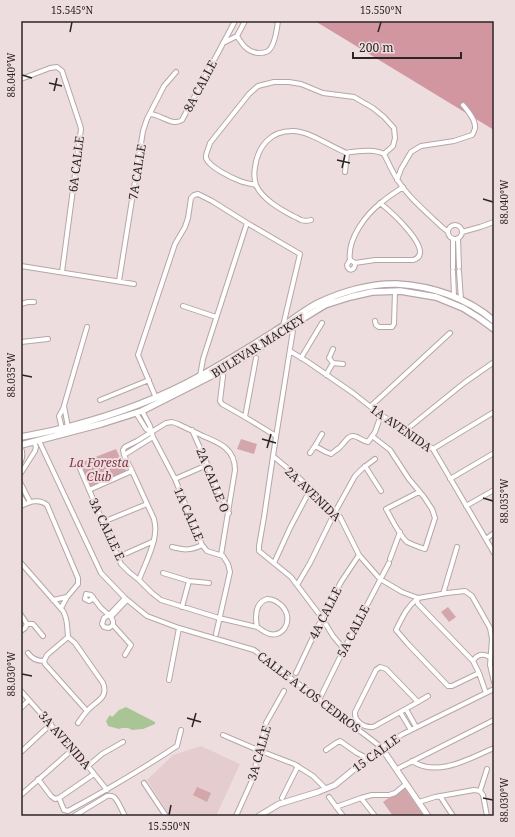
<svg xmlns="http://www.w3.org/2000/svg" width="515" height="837" viewBox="0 0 515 837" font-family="'Noto Serif',serif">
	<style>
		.built { fill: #e5cccf }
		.green { fill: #d3a6ac }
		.forest { fill: #d196a0 }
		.water { fill: #aac595 }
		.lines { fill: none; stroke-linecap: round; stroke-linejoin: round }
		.minor-casing { stroke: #b6a6a8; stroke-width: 6 }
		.tertiary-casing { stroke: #b6a6a8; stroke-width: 7 }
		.secondary-casing { stroke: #b6a6a8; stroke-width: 8 }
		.minor { stroke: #fff; stroke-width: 4 }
		.tertiary { stroke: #fff; stroke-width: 5 }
		.secondary { stroke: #fff; stroke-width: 5.5 }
		.ticks { fill: none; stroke: #2c2526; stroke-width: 1.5 }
		.labels { text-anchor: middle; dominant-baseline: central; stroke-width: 4; stroke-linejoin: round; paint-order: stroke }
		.street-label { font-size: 12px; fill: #2c2526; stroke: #eedddf }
		.park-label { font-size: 12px; font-style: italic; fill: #7f3747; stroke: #eedddf }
		.neatline { fill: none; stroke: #2c2526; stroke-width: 1.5 }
		.ticks-label { font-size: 10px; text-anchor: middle; fill: #2c2526 }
	</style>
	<rect width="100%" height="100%" fill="#eedddf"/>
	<path class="built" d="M201 746 240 764 216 816H170L147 780 173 755Z"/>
	<path class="green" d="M241 439 257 444 254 454 237 449Z
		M116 449 126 471 89 488 80 463Z
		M448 607 456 617 449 622 441 612Z
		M197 787 211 793 207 802 193 795Z
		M404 787 424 816H393L383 802Z"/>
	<path class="forest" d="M315 21H494V130Z"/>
	<path class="water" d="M126 707 155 722V724L143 729 132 730 128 728H122L119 729 108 726 106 721 110 715 112 717 119 710Z"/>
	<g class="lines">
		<g class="minor-casing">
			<path id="minor" d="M245 21 237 36C242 44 247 52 258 53 261 53 265 53 268 51 275 46 277 29 278 21
				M223 43 237 36
				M21 79 50 68 57 67 62 71 80 125 81 129 62 272
				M150 114C160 114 173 127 182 120L235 21
				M384 154C388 162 392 171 397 179 408 197 426 212 442 227L447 231
				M345 172 347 153
				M397 180 401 169 411 152 421 146 454 141 472 135C473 134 475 129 475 128 476 120 468 111 463 105
				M256 185C251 184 245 183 240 181 232 178 209 167 206 158 205 154 209 148 210 143L249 94 258 86 274 82H289L301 84 323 93 354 97 373 108 384 117 394 128 395 138 393 146 384 154C374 149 361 151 350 152L347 153C331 147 311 132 294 131 271 130 258 146 255 167 254 173 254 179 256 185 262 199 280 209 293 216 296 217 299 219 301 220 304 221 308 221 311 220
				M380 203C389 210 438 253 413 260H375L355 263 350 260C347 239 366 214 382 202 389 196 396 192 403 187
				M448 232a7 7 0 1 1 14 0a7 7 0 1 1-14 0Z
				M462 232 480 227 494 222
				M458 238 459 267
				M453 239V268
				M350 260 347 265C348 272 355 271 355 263
				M21 266 134 284
				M453 271 454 296
				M459 271 461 300
				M119 281 143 131 147 119 164 86 176 72
				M21 304 28 302H34
				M183 306 216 317
				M375 321 376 325 379 327H392L394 324 395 291
				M294 324 273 456 264 517 259 546V551L291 577 322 618 333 636 344 649
				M21 342 48 339
				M333 349 329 358 333 363
				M290 351 308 362 353 393 381 415 406 430 433 449 494 553
				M301 358 322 323
				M224 368 220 401 222 404 245 417 276 436
				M326 375 333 363 343 364
				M200 376 203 359 247 223
				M156 398 138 355 175 244 185 227 188 218 191 198 194 195 198 194 212 201 247 223 300 254 283 326
				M100 400 149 380
				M64 406 68 427
				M371 406 450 333
				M142 411 150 426 153 437 175 479 202 545 207 551 223 556 228 564 230 572 216 634
				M136 413 146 429 151 432
				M245 417 256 358
				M62 429 59 416 63 409 87 327
				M192 430 229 513
				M406 430 464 383 494 362
				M322 434 315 446 326 452 331 454C334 452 336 450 339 448 343 445 348 435 353 436 358 436 362 441 368 442L375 432 381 415
				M372 436 390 450 409 479 424 497 432 509 435 518 425 549C419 547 413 545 407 542 399 535 392 519 386 509L419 492
				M39 441 101 573 125 598 147 616 179 628 254 650 381 747 403 734 494 689
				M21 448C23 453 23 456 21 461
				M433 449 494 412
				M310 453 315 446
				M124 455 153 437
				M273 456 298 477 340 517 359 555 380 579 402 592 418 598C406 608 403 616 396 630L408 644 448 686H452L479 673
				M78 464 121 564 129 572 139 580 152 593 161 600 219 618 257 627
				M365 466 381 491
				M21 473 35 451 36 447 34 442
				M175 479 207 465
				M450 479 494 453
				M21 484 30 502
				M89 490 132 471
				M21 497 25 504
				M21 506C29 502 39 498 47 505L78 578V584L67 597 61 608
				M466 506 494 490
				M103 522 147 504
				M486 539 494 533
				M172 547C184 550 190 551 202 545
				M118 557 154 541
				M390 559 400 532
				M21 563 63 611C68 619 67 627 68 637L75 643 103 683C109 698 96 701 88 710 84 714 81 719 78 723
				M274 563 290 528 310 490
				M163 573 189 581 209 583
				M139 580C144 566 155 546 155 532 156 528 155 524 154 519L132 471 124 455 123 450 125 447 137 441 166 423 172 422 178 424C186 428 195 432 203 436 220 443 235 449 235 470L221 555
				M297 585 310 563 335 512 355 476 363 468 375 459
				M443 594 457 547
				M93 597 91 600 89 601 85 599 86 594 91 595 101 608 109 615 111 617 113 621V625L109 628 104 627 102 624 104 618 109 615 125 598
				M267 599C273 599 276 601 281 605 296 619 282 642 265 632 262 631 260 628 257 627 255 616 255 603 267 599Z
				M53 600 67 597
				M182 607 189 581
				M21 615 27 624
				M111 617 127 600
				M27 624H33L43 636
				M113 625 131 645 125 655
				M21 631 25 628 27 624
				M28 653C32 659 37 661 44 661
				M44 661 45 664 87 711
				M44 661 47 655 68 637
				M473 661C477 654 483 653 490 657
				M296 673 322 618 341 582 359 555
				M169 680 179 628
				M21 691 73 750H75L107 790
				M486 693 479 673 473 661 418 604 417 601 418 598 447 593 465 591 472 596 490 628 492 639 490 665 494 682
				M319 700 344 649 389 563
				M418 702 386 669 380 667 376 670 355 712C354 721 364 728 373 727 391 717 410 707 428 696
				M21 708 29 700
				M406 709 416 727
				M400 712 411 730
				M223 735 258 750 294 764 313 776 326 789
				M326 750 336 743 340 741 357 753 367 758
				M21 752 51 724
				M412 761C438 778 470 758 494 748
				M88 766 102 754 123 742
				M397 769 494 720
				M38 779 51 796 55 799 59 798 94 774
				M144 783 166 816
				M480 791 483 795 487 816
				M480 791 487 769
				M21 795 72 750H73
				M440 796 453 816
				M329 797 343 816
				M59 798 64 810 68 811C105 791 141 770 177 746L181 730
				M282 798 298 766
				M361 798 375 816
				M419 802 435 797 474 790 480 791
				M336 807 361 798 372 795H389L395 793 406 784
				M74 816 107 796C110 796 111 795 114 797 118 800 122 811 125 816
				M236 816 254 776 258 750 266 723 284 691"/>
		</g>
		<g class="tertiary-casing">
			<path id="tertiary" d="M259 816 279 804 318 792 335 785 381 747 428 816"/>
		</g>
		<g class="secondary-casing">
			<path id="secondary" d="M21 437C37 434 53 431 68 427 114 415 159 399 200 376 228 361 256 343 283 326 295 318 306 309 318 303 341 292 371 283 397 284 432 286 468 298 494 321
				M21 445 101 424 142 411 213 375 253 352 294 324 325 305 350 297 372 292 400 291 436 297 463 308 479 318 494 329"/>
		</g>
		<use href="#minor" class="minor"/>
		<use href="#tertiary" class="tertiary"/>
		<use href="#secondary" class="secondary"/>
	</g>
	<path class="ticks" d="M70 32 72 22M378 32 381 22M22 75 32 78M49 83 62 86M54 91 57 78M337 160 350 163M342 168 345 155M483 199 493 202M22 375 32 377M262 439 276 443M267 448 271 434M483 498 493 501M22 674 32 676M187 718 201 722M192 727 196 713M483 798 493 800M169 815 171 805"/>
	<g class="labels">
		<g class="street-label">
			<text transform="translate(200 86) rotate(-62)">8A CALLE</text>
			<text transform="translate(76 164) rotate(-83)">6A CALLE</text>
			<text transform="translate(137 172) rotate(-81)">7A CALLE</text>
			<text transform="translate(258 346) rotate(-32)">BULEVAR MACKEY</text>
			<text transform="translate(401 428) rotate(35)">1A AVENIDA</text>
			<text transform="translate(213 480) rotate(68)">2A CALLE O</text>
			<text transform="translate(313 494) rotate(44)">2A AVENIDA</text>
			<text transform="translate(189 514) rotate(67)">1A CALLE</text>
			<text transform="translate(107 529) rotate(65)">3A CALLE E</text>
			<text transform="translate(325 613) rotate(-63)">4A CALLE</text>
			<text transform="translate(353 631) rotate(-63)">5A CALLE</text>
			<text transform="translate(309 692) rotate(37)">CALLE A LOS CEDROS</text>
			<text transform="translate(65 740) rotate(49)">3A AVENIDA</text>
			<text transform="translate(259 753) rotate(-74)">3A CALLE</text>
			<text transform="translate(376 753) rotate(-36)">15 CALLE</text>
		</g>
		<g class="park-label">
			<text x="99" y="462">La Foresta<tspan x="99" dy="14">Club</tspan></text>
		</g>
	</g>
	<rect width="515" height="837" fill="none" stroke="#eedddf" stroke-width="44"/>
	<path d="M353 52v6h108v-6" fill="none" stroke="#2c2526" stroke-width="2"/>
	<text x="359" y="52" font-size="12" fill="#2c2526" stroke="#eedddf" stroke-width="3" paint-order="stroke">200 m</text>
	<rect x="22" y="22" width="471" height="793" class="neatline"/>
	<g class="ticks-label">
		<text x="72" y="14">15.545°N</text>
		<text x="381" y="14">15.550°N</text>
		<text transform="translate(11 75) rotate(-90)" y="4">88.040°W</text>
		<text transform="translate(504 202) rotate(-90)" y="4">88.040°W</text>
		<text transform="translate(11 375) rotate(-90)" y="4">88.035°W</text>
		<text transform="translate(504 501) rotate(-90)" y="4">88.035°W</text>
		<text transform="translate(11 674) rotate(-90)" y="4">88.030°W</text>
		<text transform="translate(504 800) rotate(-90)" y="4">88.030°W</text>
		<text x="169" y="830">15.550°N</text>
	</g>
</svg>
